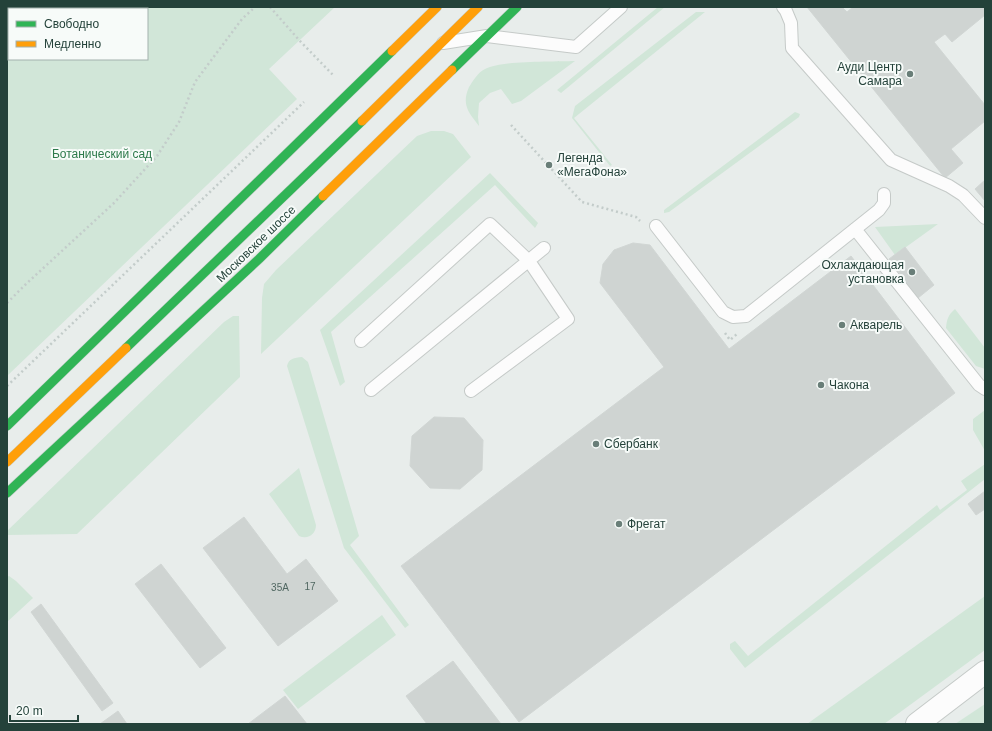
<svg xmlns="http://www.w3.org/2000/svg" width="992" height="731" viewBox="0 0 992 731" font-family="Helvetica,sans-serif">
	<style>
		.green { fill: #d1e6d8; fill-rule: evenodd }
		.building { fill: #cfd4d2; stroke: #d1d6d4 }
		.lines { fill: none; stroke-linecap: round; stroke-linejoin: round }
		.lane-casing { stroke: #c5cac8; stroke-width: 14 }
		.street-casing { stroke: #c5cac8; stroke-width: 24 }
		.fast-casing { stroke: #c3ccc9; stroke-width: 10 }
		.slow-casing { stroke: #c3ccc9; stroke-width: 10 }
		.path { stroke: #c3ccca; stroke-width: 2.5; stroke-dasharray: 2 3; stroke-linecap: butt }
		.lane { stroke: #fcfcfc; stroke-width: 12 }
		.street { stroke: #fcfcfc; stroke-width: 22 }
		.fast { stroke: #30b455; stroke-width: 9 }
		.slow { stroke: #ff9f0a; stroke-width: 9 }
		.poi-dot { fill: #697e78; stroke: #f7fbf9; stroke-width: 1.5 }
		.labels { text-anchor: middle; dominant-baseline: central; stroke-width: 4; stroke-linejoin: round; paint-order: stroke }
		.number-label { font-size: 10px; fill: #506761 }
		.poi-label { font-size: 12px; fill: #24423a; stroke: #f7fbf9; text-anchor: start }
		.park-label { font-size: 12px; fill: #2d7a4b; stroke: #f7fbf9 }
		.street-label { font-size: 12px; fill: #24423a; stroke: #f7fbf9 }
	</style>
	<rect width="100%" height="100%" fill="#e8edeb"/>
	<path class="green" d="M7 7H335L269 69 297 99 7 376ZM9 9H147V59H9Z
		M658 7H665L561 93 557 90Z
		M696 12H705L574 118 612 165 610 166 572 118 575 106Z
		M575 61 521 101 512 104 501 89 490 93 479 103 478 117 479 126C469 113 461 105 469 87 473 81 478 72 485 69 503 60 553 62 575 61Z
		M795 112 800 114 799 117 669 212 664 213V210Z
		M431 131H444L453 134 471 157 261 354 262 298 264 284 276 270 417 136Z
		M490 173 538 223 535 228 495 185 331 332 345 382 340 386 320 330Z
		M938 224 895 255 875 227Z
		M955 309 985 348V369L976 366 946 328C947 319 948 315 955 309Z
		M233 316H239L240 377 77 534 7 535V531L224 322Z
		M302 357 308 362 359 536 350 545 409 625 405 628 344 548 287 366C289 358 294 358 302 357Z
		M985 410V451L973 430V419Z
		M985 464V479L745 668 730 649V644L735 641 748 656 937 505 940 510 967 490 961 481Z
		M299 468 316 525C316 534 308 540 299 536L269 494Z
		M9 576 16 581 33 598 7 622V577Z
		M985 596V650L884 724H807Z
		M382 615 396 635 298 709 283 690Z
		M985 704V724H955Z"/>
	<path class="building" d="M807 7H842L847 12 853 7H985V15L952 42 945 34 934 42 985 105V121L951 149 963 163 945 178Z
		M985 180V201L975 189Z
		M633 243 650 245 729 349 851 256 955 393 519 722 401 566 664 367 600 283 603 264 614 250Z
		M905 247 934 285 918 298 889 259Z
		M434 417 464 418 483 440 482 470 460 489 430 488 410 466 412 436Z
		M985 491V509L976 515 968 504Z
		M244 517 287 574 306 559 338 601 278 646 203 548Z
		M161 564 226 648 200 668 135 584Z
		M41 604 113 703 102 711 31 612Z
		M453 661 501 724H427L406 696Z
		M285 696 307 724H248Z
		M118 711 127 724H100Z"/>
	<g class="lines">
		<g class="lane-casing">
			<path id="lane" d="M783 7 786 11 791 23 792 48 891 160 949 186 963 195 985 218
				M443 43 487 36 576 47 621 7
				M656 226 723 312 733 317 746 316 879 210 884 203V194
				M855 229 979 385 985 389
				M361 341 490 224 529 261 568 319 471 391
				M371 390 544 248"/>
		</g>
		<g class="street-casing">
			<path id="street" d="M917 724 985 672"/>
		</g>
		<g class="fast-casing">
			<path id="fast" d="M452 70 517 7
				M126 348 362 121
				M7 426 392 51
				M7 493 259 259 323 196"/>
		</g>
		<g class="slow-casing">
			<path id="slow" d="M392 51 437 7
				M362 121 478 7
				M323 196 452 70
				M7 462 126 348"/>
		</g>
		<path class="path" d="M270 7 299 40 333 75
			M511 125 582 202 636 217 640 221
			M7 303 26 284 114 203 157 156 179 122 195 82 242 19 255 7
			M725 333 730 340 737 334
			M7 386 304 102"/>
		<use href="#lane" class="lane"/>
		<use href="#street" class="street"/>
		<use href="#fast" class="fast"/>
		<use href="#slow" class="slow"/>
	</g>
	<g class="poi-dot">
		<circle cx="910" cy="74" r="4"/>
		<circle cx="549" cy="165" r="4"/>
		<circle cx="912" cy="272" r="4"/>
		<circle cx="842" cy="325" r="4"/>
		<circle cx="821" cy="385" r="4"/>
		<circle cx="596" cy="444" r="4"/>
		<circle cx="619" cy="524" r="4"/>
	</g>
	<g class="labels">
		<g class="number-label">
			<text x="310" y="586">17</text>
			<text x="280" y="587">35А</text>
		</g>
		<g class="poi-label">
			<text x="902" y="67" text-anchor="end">Ауди Центр<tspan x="902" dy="14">Самара</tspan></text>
			<text x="557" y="158">Легенда<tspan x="557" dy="14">«МегаФона»</tspan></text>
			<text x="904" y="265" text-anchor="end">Охлаждающая<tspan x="904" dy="14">установка</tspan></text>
			<text x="850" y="325">Акварель</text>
			<text x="829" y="385">Чакона</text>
			<text x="604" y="444">Сбербанк</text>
			<text x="627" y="524">Фрегат</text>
		</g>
		<g class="park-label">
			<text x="102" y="154">Ботанический сад</text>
		</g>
		<g class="street-label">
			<text transform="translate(256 244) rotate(-44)">Московское шоссе</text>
		</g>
	</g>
	<rect width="992" height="731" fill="none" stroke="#24423a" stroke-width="16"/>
	<rect x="8" y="8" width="140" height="52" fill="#f7fbf9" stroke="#a3b1ad"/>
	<rect x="16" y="21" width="20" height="6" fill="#30b455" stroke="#a3b1ad"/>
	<text x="44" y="28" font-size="12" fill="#24423a">Свободно</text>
	<rect x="16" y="41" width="20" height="6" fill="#ff9f0a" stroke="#a3b1ad"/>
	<text x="44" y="48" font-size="12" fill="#24423a">Медленно</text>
	<path d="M10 715v6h68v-6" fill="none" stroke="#24423a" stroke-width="2"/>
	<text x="16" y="715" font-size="12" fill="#24423a" stroke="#f7fbf9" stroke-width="3" paint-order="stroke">20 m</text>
</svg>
